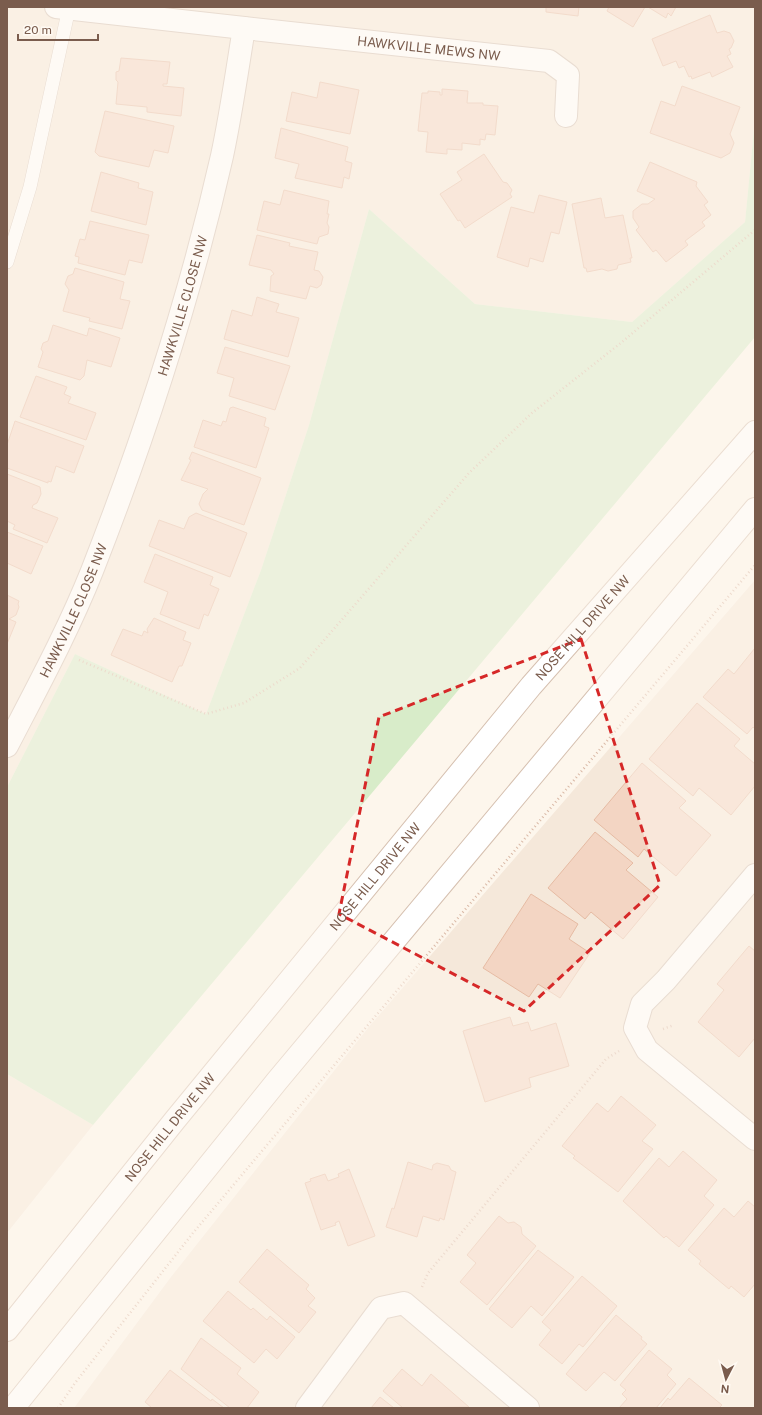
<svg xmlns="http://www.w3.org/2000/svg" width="762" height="1415" viewBox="0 0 762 1415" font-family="'Public Sans',sans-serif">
  <rect width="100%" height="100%" fill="#fdf6ec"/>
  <!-- residential -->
  <path fill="#f5e8da" d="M 7,7 L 755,7 L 755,119 L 745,222 L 632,322 L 475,304 L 369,209 L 309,425 L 261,570 L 206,714 L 75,654 L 7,787 Z
    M 755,580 L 755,1408 L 74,1408 L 171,1277 L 368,1028 Z
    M 7,1074 L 93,1125 L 7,1233 Z"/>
  <!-- green -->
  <path fill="#d8ecc9" d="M 755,119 L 755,337 L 93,1125 L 7,1074 L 7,787 L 75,654 L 206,714 L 261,570 L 309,425 L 369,209 L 475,304 L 632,322 L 745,222 Z"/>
  <!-- building -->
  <path fill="#f3d5c3" stroke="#e6bba3" d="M 546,7 L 579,7 L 578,16 L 546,12 Z
    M 609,7 L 645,7 L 633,27 L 607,11 Z
    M 648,7 L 676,7 L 671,16 L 668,13 L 666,18 Z
    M 710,15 L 717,33 L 724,31 L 730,33 L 734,41 L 731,48 L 729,49 L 731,54 L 727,56 L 733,67 L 712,77 L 710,72 L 692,79 L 691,76 L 689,77 L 684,66 L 679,68 L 676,61 L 663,66 L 652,39 Z
    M 121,58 L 170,62 L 167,84 L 163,84 L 163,86 L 184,88 L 181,116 L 147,112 L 147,107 L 116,104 L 118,82 L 116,80 L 116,72 L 119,71 Z
    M 320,82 L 359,90 L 350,134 L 286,121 L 292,92 L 317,98 Z
    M 682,86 L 740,107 L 730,134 L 734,143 L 730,153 L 721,158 L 650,133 L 661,101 L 675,106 Z
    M 442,89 L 468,91 L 467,103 L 483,103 L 483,105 L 498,106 L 495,135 L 486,134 L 485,140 L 480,139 L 480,145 L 462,143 L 462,150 L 447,149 L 447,154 L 426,152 L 428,132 L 418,131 L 422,93 L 428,93 L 428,91 L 440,92 L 440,95 L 442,95 Z
    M 105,111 L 174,126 L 168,153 L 154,150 L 149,167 L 99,156 L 95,152 Z
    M 281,128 L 348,147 L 345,161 L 352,163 L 349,179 L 344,177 L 342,188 L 295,178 L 299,164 L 275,158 Z
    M 484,154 L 503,182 L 507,183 L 512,190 L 510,194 L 512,197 L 465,228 L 460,220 L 458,221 L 440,194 L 462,180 L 457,172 Z
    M 650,162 L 697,182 L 696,186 L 708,202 L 704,205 L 711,215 L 702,222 L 705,226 L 685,241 L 688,245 L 666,262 L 656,250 L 653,252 L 636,230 L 639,227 L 633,218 L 633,211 L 642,204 L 648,204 L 655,199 L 637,191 Z
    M 101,172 L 139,183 L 138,188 L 153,192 L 146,225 L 91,211 Z
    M 284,190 L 329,201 L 327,214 L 329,214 L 327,223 L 329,227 L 328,234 L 319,237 L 317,244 L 257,230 L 264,201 L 280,205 Z
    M 539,195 L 567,202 L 559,234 L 551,232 L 543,262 L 530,258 L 528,267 L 497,257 L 511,207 L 534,213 Z
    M 601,198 L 605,218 L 623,215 L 632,258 L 630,258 L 631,262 L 618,265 L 617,269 L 608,271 L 602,269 L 587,272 L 586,268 L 584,268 L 572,204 Z
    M 90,221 L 149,235 L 142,263 L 129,260 L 125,275 L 78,263 L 79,257 L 75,256 L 80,239 L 85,240 Z
    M 257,235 L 290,243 L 289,246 L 318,252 L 314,270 L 319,271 L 323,277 L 321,285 L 317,288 L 310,286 L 306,299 L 270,291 L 271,276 L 274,274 L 271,270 L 249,265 Z
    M 75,268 L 124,282 L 120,299 L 130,301 L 122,329 L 89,321 L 90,318 L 63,311 L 69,290 L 65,284 L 68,276 L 73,274 Z
    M 257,297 L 279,304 L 276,312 L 299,318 L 288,357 L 224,339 L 232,310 L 252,316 Z
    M 53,325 L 87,336 L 89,328 L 120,338 L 111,367 L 87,360 L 84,376 L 80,380 L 38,367 L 43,352 L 41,349 L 43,343 L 48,341 Z
    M 225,347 L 290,366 L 275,410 L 229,396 L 234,378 L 217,373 Z
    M 36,376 L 67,387 L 64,394 L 71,397 L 68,403 L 96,413 L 86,440 L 20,417 Z
    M 233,407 L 266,418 L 264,426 L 269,428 L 256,468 L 194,447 L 203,420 L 221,426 L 223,421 L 226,422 L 230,408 Z
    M 15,421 L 84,446 L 74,473 L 56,466 L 51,482 L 48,481 L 48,483 L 7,468 L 7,445 Z
    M 192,452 L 261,478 L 244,525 L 202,510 L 199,504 L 203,494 L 208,489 L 181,480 L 191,460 L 189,459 Z
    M 7,474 L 40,487 L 41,494 L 37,503 L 33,505 L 32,508 L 58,518 L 47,543 L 13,529 L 15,525 L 7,521 Z
    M 196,513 L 247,533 L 230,577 L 149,546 L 159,520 L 184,529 L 189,517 Z
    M 7,532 L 43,546 L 31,574 L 7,563 Z
    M 155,554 L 213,577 L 210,585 L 219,589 L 208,616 L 204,614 L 199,629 L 160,614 L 168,592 L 144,582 Z
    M 7,595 L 19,601 L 18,604 L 19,607 L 16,615 L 9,619 L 16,622 L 7,644 Z
    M 154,618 L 186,632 L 183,640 L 191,643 L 182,666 L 179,666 L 172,682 L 111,655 L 123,629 L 142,636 L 144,631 L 148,633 L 147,629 Z
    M 755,648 L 755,729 L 753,727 L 747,734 L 703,697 L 728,669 L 734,674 Z
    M 697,703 L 740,739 L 734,746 L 755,764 L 755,786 L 731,815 L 699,788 L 693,796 L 649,759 Z
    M 642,763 L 686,801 L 679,808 L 711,835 L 676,876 L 644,849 L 638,857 L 594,820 Z
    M 595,832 L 633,863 L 626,870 L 658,897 L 623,939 L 591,912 L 585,919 L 548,888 Z
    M 531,894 L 578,924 L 569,939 L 590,953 L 560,998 L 538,984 L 529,997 L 483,968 Z
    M 749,946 L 755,951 L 755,1038 L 739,1057 L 698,1022 L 724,990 L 717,984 Z
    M 510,1017 L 513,1026 L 528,1022 L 531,1031 L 556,1023 L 569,1066 L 529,1078 L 531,1087 L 485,1102 L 463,1031 Z
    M 621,1096 L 656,1125 L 642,1141 L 653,1149 L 618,1192 L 573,1158 L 575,1156 L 562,1146 L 597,1103 L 608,1112 Z
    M 683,1151 L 717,1180 L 704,1196 L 714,1205 L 679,1247 L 666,1236 L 664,1238 L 623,1201 L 659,1158 L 669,1167 Z
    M 408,1162 L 432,1170 L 433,1165 L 437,1163 L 449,1166 L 451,1170 L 456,1172 L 444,1220 L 440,1218 L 439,1221 L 423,1216 L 417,1237 L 386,1227 L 392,1208 L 394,1209 Z
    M 349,1169 L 375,1236 L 348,1246 L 339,1221 L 335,1223 L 336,1225 L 321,1230 L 305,1183 L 311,1181 L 310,1179 L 325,1174 L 328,1181 L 339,1177 L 338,1174 Z
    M 748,1201 L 755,1207 L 755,1284 L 744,1297 L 731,1286 L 729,1289 L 699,1264 L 701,1261 L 688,1250 L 724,1208 L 734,1217 Z
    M 499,1216 L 508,1223 L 514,1222 L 521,1227 L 522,1234 L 536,1246 L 487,1305 L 460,1282 L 476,1263 L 467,1255 Z
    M 267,1249 L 309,1285 L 306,1289 L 315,1298 L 308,1306 L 316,1312 L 299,1333 L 239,1282 Z
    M 538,1250 L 574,1277 L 542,1316 L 531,1306 L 512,1328 L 489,1309 Z
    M 582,1276 L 617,1306 L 583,1347 L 579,1344 L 562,1364 L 539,1345 L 551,1330 L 542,1322 Z
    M 228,1291 L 251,1310 L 253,1308 L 267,1320 L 270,1316 L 295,1337 L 277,1359 L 266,1349 L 254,1363 L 203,1321 Z
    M 616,1315 L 642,1337 L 641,1339 L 647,1344 L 615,1381 L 604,1372 L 586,1391 L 566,1374 Z
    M 201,1338 L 241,1368 L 237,1374 L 259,1392 L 247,1408 L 230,1408 L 181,1369 Z
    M 649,1350 L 672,1369 L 667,1375 L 676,1384 L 656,1408 L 619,1408 L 627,1399 L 622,1394 L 626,1390 L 620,1385 Z
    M 402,1369 L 422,1386 L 431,1374 L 469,1407 L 403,1408 L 383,1391 Z
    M 170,1370 L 211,1401 L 212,1399 L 224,1408 L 152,1408 L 145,1402 Z
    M 689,1378 L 722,1405 L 719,1408 L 660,1408 L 668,1398 L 670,1400 Z
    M 380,1397 L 394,1408 L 371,1408 Z"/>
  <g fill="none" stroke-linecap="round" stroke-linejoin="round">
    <!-- service casing -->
    <g stroke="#d1beb0" stroke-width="14">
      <path id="service" d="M 7,262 L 30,187 L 69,8"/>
    </g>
    <!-- minor casing -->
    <g stroke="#d1beb0" stroke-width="24">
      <g id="minor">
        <path id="s1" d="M 244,28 L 549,61 L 568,75 L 566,116"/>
        <path id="s2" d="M 7,746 C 37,688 68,631 92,571 C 145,436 190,297 222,156 C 231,114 237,71 244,28 L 56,7"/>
        <path d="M 755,875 L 666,980 L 642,1004 L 635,1028 L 647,1050 L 755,1139"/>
        <path d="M 307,1408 L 381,1308 L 404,1303 L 528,1408"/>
      </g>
    </g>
    <!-- secondary casing -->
    <g stroke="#d6c0b0" stroke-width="24">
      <g id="secondary">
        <path id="s3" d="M 7,1330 L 175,1120 L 531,686 L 755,432"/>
        <path d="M 13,1408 L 277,1081 L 755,509"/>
      </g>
    </g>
    <!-- path -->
    <path stroke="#d9b8a5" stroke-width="2.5" stroke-dasharray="1 3" stroke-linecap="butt" d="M 79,660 L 206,714 L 244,703 L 300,668 L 469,473 L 532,413 L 622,342 L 755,230
      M 663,1029 L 674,1025
      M 422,1287 L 428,1273 L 606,1059 L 619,1051
      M 58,1408 L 75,1383 L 193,1233 L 755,565"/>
    <!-- service -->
    <use href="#service" stroke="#fff" stroke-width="13"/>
    <!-- minor -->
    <use href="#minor" stroke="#fff" stroke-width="22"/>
    <!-- secondary -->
    <use href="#secondary" stroke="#fff" stroke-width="22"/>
  </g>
  <!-- marked area -->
  <path d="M0 0H762V1415H0ZM 581,639 L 660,885 L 524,1011 L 339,914 L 379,717 Z" fill="#fdf6ec" fill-opacity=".55" fill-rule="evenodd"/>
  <path fill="none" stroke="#d62828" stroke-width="3" stroke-dasharray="8 5" stroke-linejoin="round" d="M 581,639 L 660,885 L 524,1011 L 339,914 L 379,717 Z"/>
  <g text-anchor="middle" stroke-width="3" stroke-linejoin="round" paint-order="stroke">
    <!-- street labels -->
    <g font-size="13" fill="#7a5c4d" stroke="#fffaf3">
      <text dy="5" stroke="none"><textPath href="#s1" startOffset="186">HAWKVILLE MEWS NW</textPath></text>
      <text dy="5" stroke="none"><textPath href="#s2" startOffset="475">HAWKVILLE CLOSE NW</textPath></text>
      <text dy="5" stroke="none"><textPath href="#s2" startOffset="151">HAWKVILLE CLOSE NW</textPath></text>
      <text dy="5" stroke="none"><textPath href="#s3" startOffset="908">NOSE HILL DRIVE NW</textPath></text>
      <text dy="5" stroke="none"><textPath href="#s3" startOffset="584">NOSE HILL DRIVE NW</textPath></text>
      <text dy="5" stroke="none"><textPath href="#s3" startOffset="260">NOSE HILL DRIVE NW</textPath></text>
    </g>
  </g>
  <!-- border -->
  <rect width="762" height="1415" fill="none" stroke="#7a5c4d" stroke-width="16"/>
  <!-- north arrow -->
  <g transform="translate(726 1379) rotate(186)" stroke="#fffaf3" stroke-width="3" paint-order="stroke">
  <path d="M0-3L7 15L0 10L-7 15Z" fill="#7a5c4d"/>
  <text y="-6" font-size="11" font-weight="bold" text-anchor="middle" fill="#7a5c4d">N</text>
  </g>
  <!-- scale -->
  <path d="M18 34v6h80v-6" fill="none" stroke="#7a5c4d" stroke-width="2"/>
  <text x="24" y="34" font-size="12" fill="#7a5c4d" stroke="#fffaf3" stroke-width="3" paint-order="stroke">20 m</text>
</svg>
